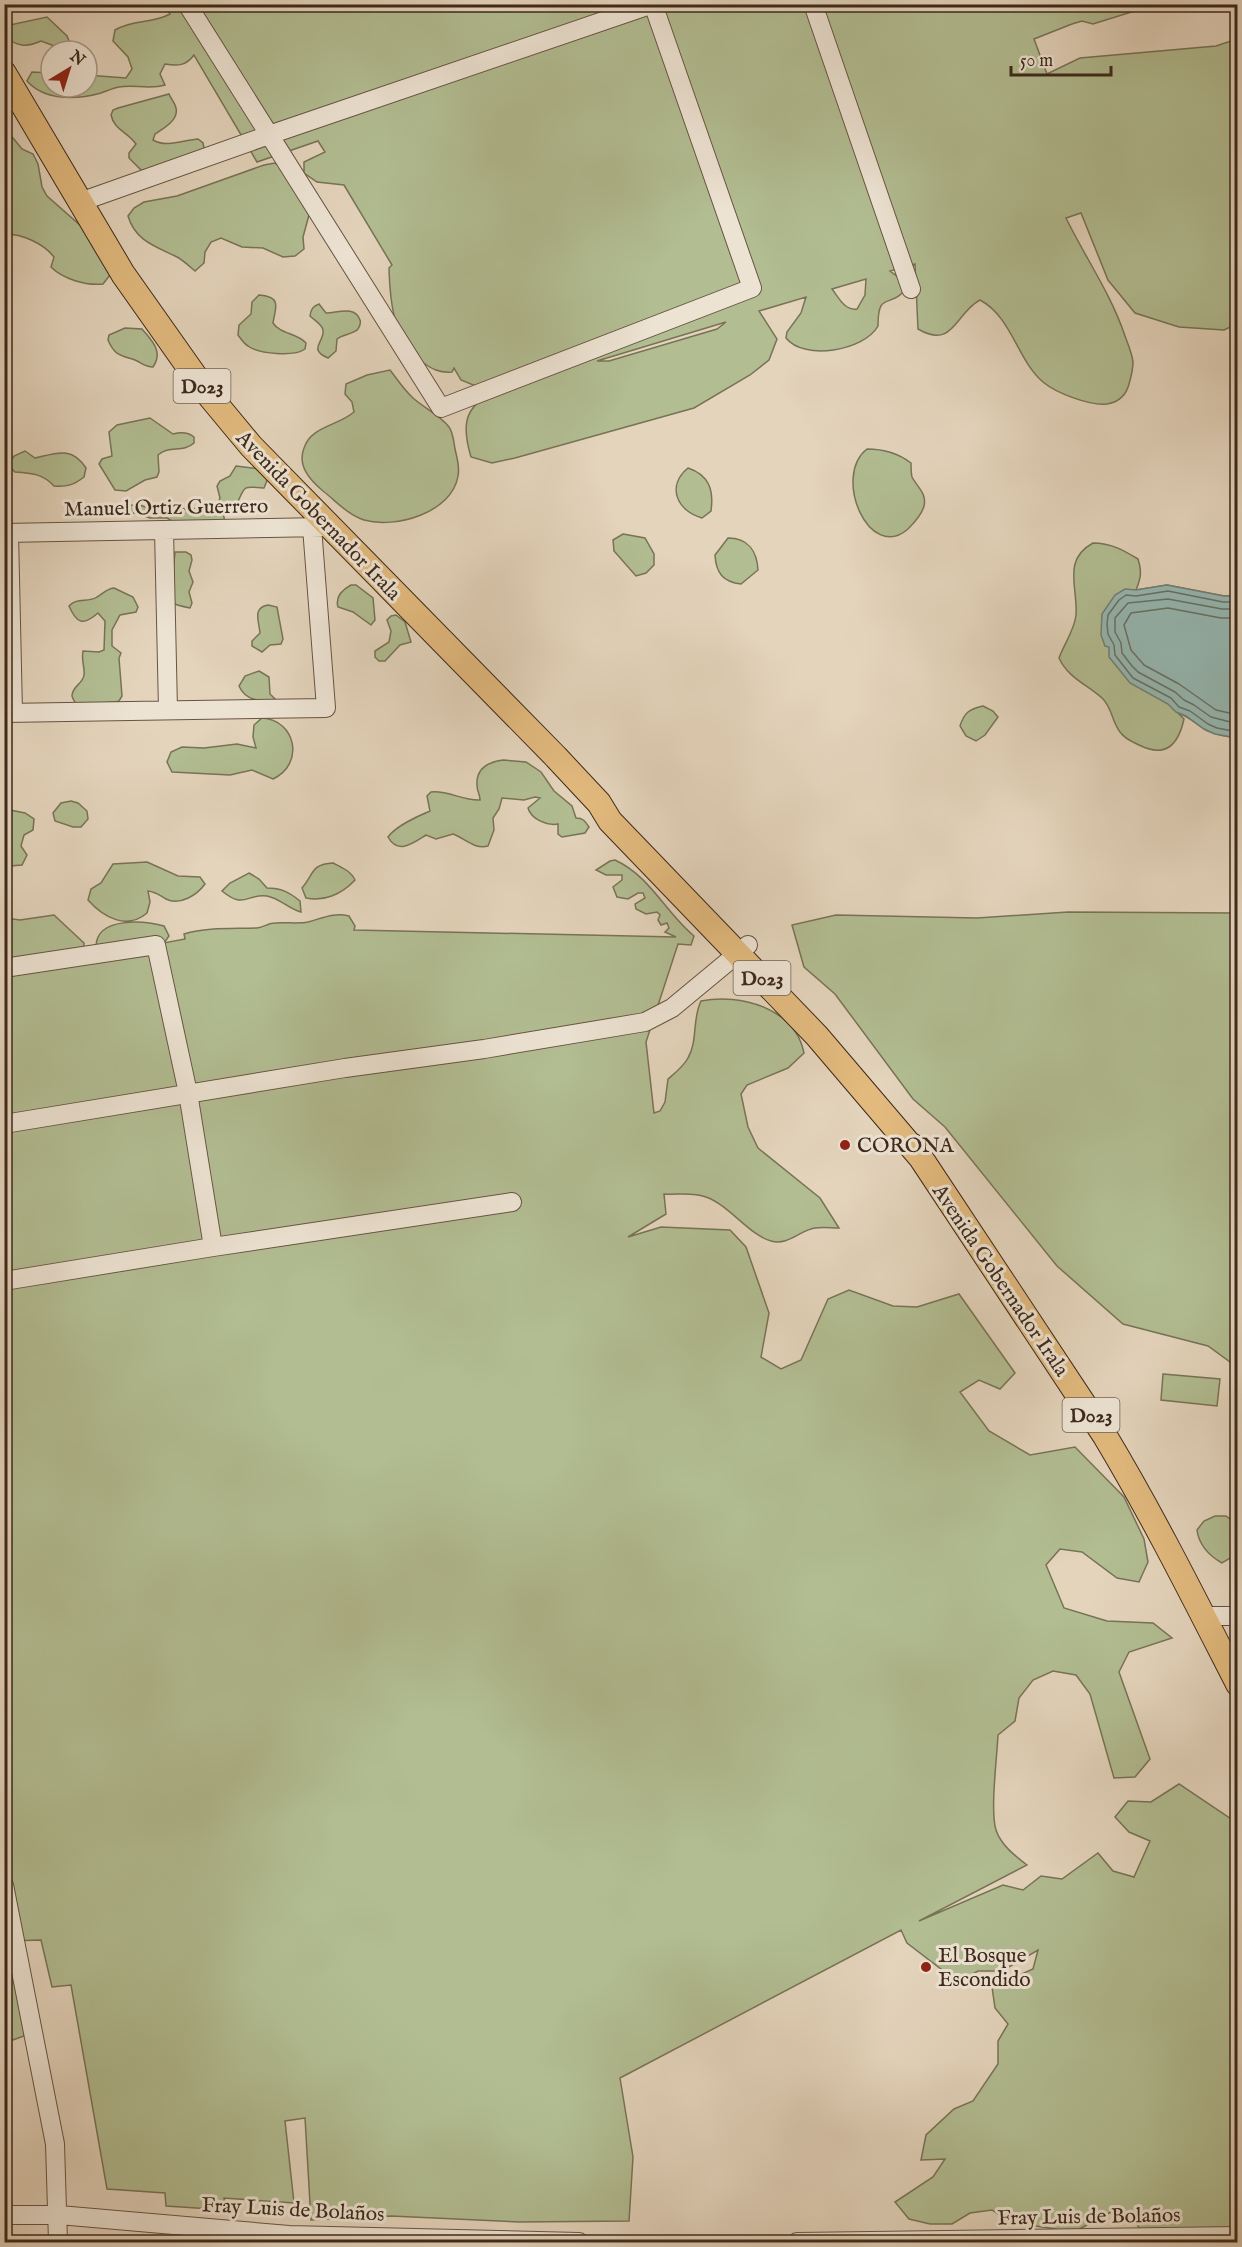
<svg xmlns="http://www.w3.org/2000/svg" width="1242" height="2247" viewBox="0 0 1242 2247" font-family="'IM FELL English',serif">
  <rect width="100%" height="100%" fill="#e4d4bc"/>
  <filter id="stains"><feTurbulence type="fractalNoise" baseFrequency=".00333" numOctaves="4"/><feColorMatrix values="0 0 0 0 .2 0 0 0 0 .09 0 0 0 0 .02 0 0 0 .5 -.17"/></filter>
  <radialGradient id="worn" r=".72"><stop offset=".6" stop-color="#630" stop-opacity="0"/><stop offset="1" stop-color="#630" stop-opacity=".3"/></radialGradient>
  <!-- green -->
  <path fill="#b2bd92" stroke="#787356" stroke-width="1.5" fill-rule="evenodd" d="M 164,5 L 1154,5 L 1093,24 L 1082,21 L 1072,24 L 1034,39 L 1047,74 L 1080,58 L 1216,46 L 1237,39 L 1237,324 L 1224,330 L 1179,327 L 1135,313 L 1108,280 L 1081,213 L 1066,218 C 1085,257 1111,294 1125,336 C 1128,344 1132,353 1133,362 C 1133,370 1131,377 1129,384 C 1126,396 1119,402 1107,404 C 1090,406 1056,393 1043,382 C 1017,360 1012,317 980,300 C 955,313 954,350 918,329 L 915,264 L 890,271 L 902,280 L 905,290 C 890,309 878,290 878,326 C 864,351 804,361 786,338 L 787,332 L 801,313 L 806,297 L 759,311 L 777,339 L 769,360 L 750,375 L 694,408 L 515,458 L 492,463 L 471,457 C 462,427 463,407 493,393 L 461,380 L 454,368 L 452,372 C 439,373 432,369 422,362 C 393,339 390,302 389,268 L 392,265 L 344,185 L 317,182 L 304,173 L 304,162 L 325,152 L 318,141 L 257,162 L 194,55 C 186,66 178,66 165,64 L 160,74 L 165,85 C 149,90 134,84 119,87 C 113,88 107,91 101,93 C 76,100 45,101 27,81 L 32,72 L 51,73 L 51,87 L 87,87 L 87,75 L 126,78 L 132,69 L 128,57 L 113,41 L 115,30 C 134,19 152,24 170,14 ZM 866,279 L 865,295 L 857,309 C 845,311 839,298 832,289 ZM 726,322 L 717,329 L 609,361 L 597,361 Z
    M 47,17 L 67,36 L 71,46 L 68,51 L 41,41 C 26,48 17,46 5,37 L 5,26 Z
    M 169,94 C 171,99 175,103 176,108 C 179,120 163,129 155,134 L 153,140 C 166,148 184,140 198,139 L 203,143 L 205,153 L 151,171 L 141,170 L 129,158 L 129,153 L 136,144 C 128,132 114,130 111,115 L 113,110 L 118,108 Z
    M 4,127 L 22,149 L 33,154 L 38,164 L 42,187 L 47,196 L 81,226 L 108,264 L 110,275 L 103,284 C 86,286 63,279 51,267 L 54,257 C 43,243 22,234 5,234 Z
    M 275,163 L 284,170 L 309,215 L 303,237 L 304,249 L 295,256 L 283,257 L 263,248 L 242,247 L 221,238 L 211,242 L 205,252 L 204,263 L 195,271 C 189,266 182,259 175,256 C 154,246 135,240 128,216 L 134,208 L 144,202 L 177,196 L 264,165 Z
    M 259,295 C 283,297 275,308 273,323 C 280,334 297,333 306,343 L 305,349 C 294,357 259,354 248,346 C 244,344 241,339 238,335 L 239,325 L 251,314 L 252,302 Z
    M 319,304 L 326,313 C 337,313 355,305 360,320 C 361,323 360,326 358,329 C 354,334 343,334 337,339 L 336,351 L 328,358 C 307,349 325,342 323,330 C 322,324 314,320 310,316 C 311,309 313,306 319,304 Z
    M 125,328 L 142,329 C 151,340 164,351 153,367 C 145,367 142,363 135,360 C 120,355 115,356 108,340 L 109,335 Z
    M 390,370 C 397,379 404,390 413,398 C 423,407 442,417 449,427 C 453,432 454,443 455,449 C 457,458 460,467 458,476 C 452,513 395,529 364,520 C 348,515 336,501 323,491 C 310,480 297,466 304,448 C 311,426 338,426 354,412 L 352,402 L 345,394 L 346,384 L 367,375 Z
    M 150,418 L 173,434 C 181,432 188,432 194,437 L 194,443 C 183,453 169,445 158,455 L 159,472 L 157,477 L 145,480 L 126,491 L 115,490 L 99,464 L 102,459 L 112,456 L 109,432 L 117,425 Z
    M 867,449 C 884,449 898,453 911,463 C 911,467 911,473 912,477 C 917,487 927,493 924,506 C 922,514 913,524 908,529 C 869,563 832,476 867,449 Z
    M 25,451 L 35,458 C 57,453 72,446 86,468 L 84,477 C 74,485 67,487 54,486 C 43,474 32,473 15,472 L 8,465 L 14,456 Z
    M 236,466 L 261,469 L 268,478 L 264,488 C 243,486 245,485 237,504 L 225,507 L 223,512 L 225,523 L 172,521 L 167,518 L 150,518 L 134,513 L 123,515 L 117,513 L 120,508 L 137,504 L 157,511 L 166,504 L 171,504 L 187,510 L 203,507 L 208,508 L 218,503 L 220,498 L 217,486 L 220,481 L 230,476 Z
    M 688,468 C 709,475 714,490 711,511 L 702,518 C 677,511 666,486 688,468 Z
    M 623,534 L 645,538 L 654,554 L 654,565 L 646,573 L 636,576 L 614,551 L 613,540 Z
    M 728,538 C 748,538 757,551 758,570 L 741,584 C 723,582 716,573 715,555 Z
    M 1093,543 C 1111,543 1123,550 1138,559 C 1142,571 1141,578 1136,590 L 1167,585 L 1224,596 L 1237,596 L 1237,738 C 1226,736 1214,735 1204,729 C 1195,723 1188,716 1178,713 L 1184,719 C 1178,746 1165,758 1139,745 C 1131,741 1125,739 1120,732 C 1112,722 1112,708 1103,699 C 1088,685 1068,678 1059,658 C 1064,644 1075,629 1076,615 C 1078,587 1062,560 1093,543 Z
    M 175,552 L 186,552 L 191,555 L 192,560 L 189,571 L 193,582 L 189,592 L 192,603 L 190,608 C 185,607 174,604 170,602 Z
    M 351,585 L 356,585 L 373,598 L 375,620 L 371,625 L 353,612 L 338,607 C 335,597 342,590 351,585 Z
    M 114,588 L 133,597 L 138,607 L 136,612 L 120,615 L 112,630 L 112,646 L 121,653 L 119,658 L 122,696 L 119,701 C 115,703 79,705 77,704 C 74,702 73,699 72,696 C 72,686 83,684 84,675 C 85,667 81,660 83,651 L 99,652 L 104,650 L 105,621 L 98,613 C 83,626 77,624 69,606 C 77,597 88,603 97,597 C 104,593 106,589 114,588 Z
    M 268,605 L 277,607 L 283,639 L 281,644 L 270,645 L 262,652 L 252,646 L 252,641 L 260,633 C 259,621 252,608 268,605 Z
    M 396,615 L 405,622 L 411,642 L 400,645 L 385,661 L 379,661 L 375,657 L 375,651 L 389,642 L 391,631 L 387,620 L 391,616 Z
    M 259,671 L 269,677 L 270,694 L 277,701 C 262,701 246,702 239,686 L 245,676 Z
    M 983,706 L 993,711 L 998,717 L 985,735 L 976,741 L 966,736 L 960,726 C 964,713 969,709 983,706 Z
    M 262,718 C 296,720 305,764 273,779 L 252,770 L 230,775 L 172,772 L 167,762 L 171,752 L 182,747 L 204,748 L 237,744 L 256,748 L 253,737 L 254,725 Z
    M 503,760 L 526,762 L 541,772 L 554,791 L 572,806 L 576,818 C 583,818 585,821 589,827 L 585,833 L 562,837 L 558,834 L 558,824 C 547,826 531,819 528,808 L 540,798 L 535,797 L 524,800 L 502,798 L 499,809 L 493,818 L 494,830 L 488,846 C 475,850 464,838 453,834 L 436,839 L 426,835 C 413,843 398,855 388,837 C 395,827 418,816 430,811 L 427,796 L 431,792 C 448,790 463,801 480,800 C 480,794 477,792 477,785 C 476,769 488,762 503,760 Z
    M 71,801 L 78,803 L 87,811 L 88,819 L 81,827 L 73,827 L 55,821 L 53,813 L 61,803 Z
    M 5,809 L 25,813 L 34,819 L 33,830 L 24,835 L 21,846 L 27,855 L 22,865 L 10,866 L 5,863 Z
    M 615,860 C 650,876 666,913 694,936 L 691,945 L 678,944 L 646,1042 L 654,1113 L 660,1111 L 665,1102 L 668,1079 C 675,1073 683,1067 688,1058 C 698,1041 692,1019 701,1001 C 740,993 795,1008 804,1053 L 788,1068 L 747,1085 L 741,1094 L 748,1127 L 758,1148 L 820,1198 L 839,1228 C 831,1228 823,1227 815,1228 C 800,1230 788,1246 771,1241 C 749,1235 729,1205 706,1197 C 693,1192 678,1195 664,1194 L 666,1214 L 628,1237 L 661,1227 L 730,1230 L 746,1247 L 769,1313 L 761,1357 L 781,1369 L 801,1360 L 828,1299 L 849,1290 L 893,1306 L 917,1307 L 959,1294 L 1015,1373 L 1000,1389 L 979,1380 L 960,1392 L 989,1431 L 1030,1455 L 1075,1447 L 1124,1497 L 1144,1539 L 1148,1562 L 1139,1582 L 1117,1578 L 1082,1552 L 1060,1549 L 1046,1565 L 1064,1608 L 1107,1621 L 1153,1623 L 1172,1638 L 1129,1652 L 1119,1672 L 1150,1759 L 1135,1777 L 1114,1778 L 1090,1694 L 1076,1675 L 1053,1671 L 1033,1680 L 1019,1698 L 1015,1721 L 998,1735 C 997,1757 990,1811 996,1830 C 1001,1845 1014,1855 1027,1865 L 919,1921 L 1003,1885 L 1023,1890 L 1041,1876 L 1062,1879 L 1098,1853 L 1113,1871 L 1134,1877 L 1150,1841 L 1129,1832 L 1115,1817 L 1128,1801 L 1151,1802 L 1179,1784 L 1237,1823 L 1237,2235 L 1144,2237 L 1133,2217 L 1113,2211 L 1074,2232 L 1009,2222 L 992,2210 L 970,2213 L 952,2224 L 930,2224 L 909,2219 L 895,2202 L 933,2177 L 945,2159 L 921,2160 L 926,2135 L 954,2109 L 973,2101 L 998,2064 L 998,2041 L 1008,2024 L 995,2008 L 992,1987 L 1033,1969 L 1038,1950 L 1002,1971 L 978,1971 L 958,1982 L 907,1943 L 901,1930 L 620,2078 L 633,2157 L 629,2221 L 519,2222 L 391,2216 L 311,2220 L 305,2118 L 285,2121 L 294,2203 L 224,2198 L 226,2210 L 166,2206 L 165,2193 L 107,2189 L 71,1985 L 52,1987 L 41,1940 L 10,1941 L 28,2026 L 24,2036 L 13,2040 L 5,2038 L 5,918 L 20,920 L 54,915 L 84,943 L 83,955 L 96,946 C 97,916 145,921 164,926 L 169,936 L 164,943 L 185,939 L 184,934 C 208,927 232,929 257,928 C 264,927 269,923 275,923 C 286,922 298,924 308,922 C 323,918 334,912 349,916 L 355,926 L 354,930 L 676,937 L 665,932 L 669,928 L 667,923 L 661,925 L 658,920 L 660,915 L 657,912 L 646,914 L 636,909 L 635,904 L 645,898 L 643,893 L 638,893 L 628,899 L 617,897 L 613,887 L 622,880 L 622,875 L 606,875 L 596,870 L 610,861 Z
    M 147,862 L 178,876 L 200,877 L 205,884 C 197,895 180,906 166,899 C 159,895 156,892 148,891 L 150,902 L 147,913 C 127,930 104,918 88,900 L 91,889 L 101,883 L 113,864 Z
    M 333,863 C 341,867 351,871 355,880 C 342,894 324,902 306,898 L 302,888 C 314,874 311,864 333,863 Z
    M 249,873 L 259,879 L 267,888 C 281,888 289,892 300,901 L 301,912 C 289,909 279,898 267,896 C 247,893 245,910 222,891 L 230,883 Z
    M 1068,912 L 1237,913 L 1237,1367 L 1208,1346 L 1123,1324 L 1057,1266 L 945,1127 L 913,1099 L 835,994 L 804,967 L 792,925 L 836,915 L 977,918 Z
    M 1163,1374 L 1220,1379 L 1217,1406 L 1161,1400 Z
    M 1215,1516 L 1226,1516 L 1235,1523 L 1237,1550 L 1232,1557 L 1222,1563 C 1208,1555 1199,1545 1197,1530 L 1204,1521 Z"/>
  <!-- water -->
  <path fill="#95b8b2" stroke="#727f76" stroke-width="1.5" d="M 1167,585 L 1224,596 L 1237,596 L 1237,738 L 1215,734 L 1204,729 L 1186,716 L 1176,712 L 1168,704 L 1130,683 L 1109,657 L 1109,647 L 1105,646 L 1101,635 L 1102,614 L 1115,595 L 1125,589 L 1136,590 Z"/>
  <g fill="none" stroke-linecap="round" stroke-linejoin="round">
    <!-- shore -->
    <path stroke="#697066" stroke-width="1.5" d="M 1238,602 L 1223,602 L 1168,591 L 1136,596 L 1126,595 L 1119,600 L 1108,615 L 1107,624 L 1108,634 L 1114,645 L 1115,655 L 1133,678 L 1171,698 L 1179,707 L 1190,711 L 1208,724 L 1217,728 L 1238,732
      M 1238,609 L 1222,609 L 1168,599 L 1128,603 L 1115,618 L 1115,632 L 1121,643 L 1122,653 L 1132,666 L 1138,672 L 1175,692 L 1184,700 L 1194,705 L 1211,717 L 1238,724
      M 1238,618 L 1221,618 L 1168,608 L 1131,613 L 1124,625 L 1131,650 L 1144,665 L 1179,684 L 1216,710 L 1238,715"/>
    <!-- minor casing -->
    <g stroke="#675443" stroke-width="20">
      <path id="minor" d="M 187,4 L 441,408 L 752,288 L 653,4
        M 813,4 L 911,289
        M 80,202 L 269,135 L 653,4
        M 164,530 L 168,710
        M 4,533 L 324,527
        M 9,533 L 13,713
        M 4,713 L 326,708 L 312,527
        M 4,968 L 156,945 L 188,1093 L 213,1247
        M 4,1124 L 345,1068 L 484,1049 L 645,1022 L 672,1008 L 748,945
        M 4,1281 L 213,1247 L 512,1202
        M 1203,1616 L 1238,1616
        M 4,1885 L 55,2144 L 58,2242
        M 4,2215 L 59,2215 L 289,2235 L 579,2242
        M 797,2242 L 1238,2236"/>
    </g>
    <!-- major casing -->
    <g stroke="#3d291b" stroke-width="26">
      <path id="major" d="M 4,73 L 123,274 L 207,393 L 251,446 L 556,757 L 599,803 L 610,821 L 817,1036 L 921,1158
        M 913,1146 L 1105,1436 C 1153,1516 1195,1600 1238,1684"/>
    </g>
    <!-- minor -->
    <use href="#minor" stroke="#ede3d3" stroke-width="18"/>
    <!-- major -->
    <use href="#major" stroke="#e2ba7e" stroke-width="24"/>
  </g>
  <!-- markers -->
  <g fill="#8f2418" stroke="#ede3d3" stroke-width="2">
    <circle cx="845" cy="1145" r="6"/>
    <circle cx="926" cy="1967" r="6"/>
  </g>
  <g text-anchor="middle" stroke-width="6" stroke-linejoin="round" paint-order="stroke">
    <!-- shield labels -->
    <g fill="#ede3d3" stroke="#726152" stroke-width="1.5">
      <rect x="173.5" y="369" width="57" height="34" rx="4.5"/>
      <rect x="733.5" y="961" width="57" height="34" rx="4.5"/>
      <rect x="1062.5" y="1398" width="57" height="34" rx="4.5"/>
    </g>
    <g font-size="20" font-weight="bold" fill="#3d291b">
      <text x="202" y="393">D023</text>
      <text x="762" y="985">D023</text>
      <text x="1091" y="1422">D023</text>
    </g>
    <!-- street labels -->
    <g font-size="21" fill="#3d291b" stroke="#ede3d3">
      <text transform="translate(166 507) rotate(-1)" y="7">Manuel Ortiz Guerrero</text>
      <text transform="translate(319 515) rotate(46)" y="7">Avenida Gobernador Irala</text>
      <text transform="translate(1001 1280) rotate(56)" y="7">Avenida Gobernador Irala</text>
      <text transform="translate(293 2209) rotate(3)" y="7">Fray Luis de Bolaños</text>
      <text transform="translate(1089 2216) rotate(-1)" y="7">Fray Luis de Bolaños</text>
    </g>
    <!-- poi labels -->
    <g font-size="21" fill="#3d291b" stroke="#ede3d3" text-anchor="start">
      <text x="857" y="1152">CORONA</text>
      <text x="938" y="1962">El Bosque<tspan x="938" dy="24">Escondido</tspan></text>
    </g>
  </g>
  <!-- margin -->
  <rect width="1242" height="2247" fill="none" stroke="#e4d4bc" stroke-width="24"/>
  <rect x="6" y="6" width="1230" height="2235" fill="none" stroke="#3d291b" stroke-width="3"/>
  <rect x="12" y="12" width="1218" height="2223" fill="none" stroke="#3d291b" stroke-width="1.5"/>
  <!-- north arrow -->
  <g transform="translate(69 69) rotate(38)"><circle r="28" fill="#ede3d3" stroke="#a79989" stroke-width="1.5"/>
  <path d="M0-4.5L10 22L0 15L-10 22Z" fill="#8f2418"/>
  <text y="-9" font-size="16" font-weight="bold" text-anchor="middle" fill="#3d291b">N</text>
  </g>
  <!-- scale -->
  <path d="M1011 66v9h100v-9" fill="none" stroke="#3d291b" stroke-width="3"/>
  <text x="1020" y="66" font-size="18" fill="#3d291b" stroke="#ede3d3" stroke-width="4.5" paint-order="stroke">50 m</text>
  <rect width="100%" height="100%" filter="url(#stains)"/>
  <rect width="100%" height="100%" fill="url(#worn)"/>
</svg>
